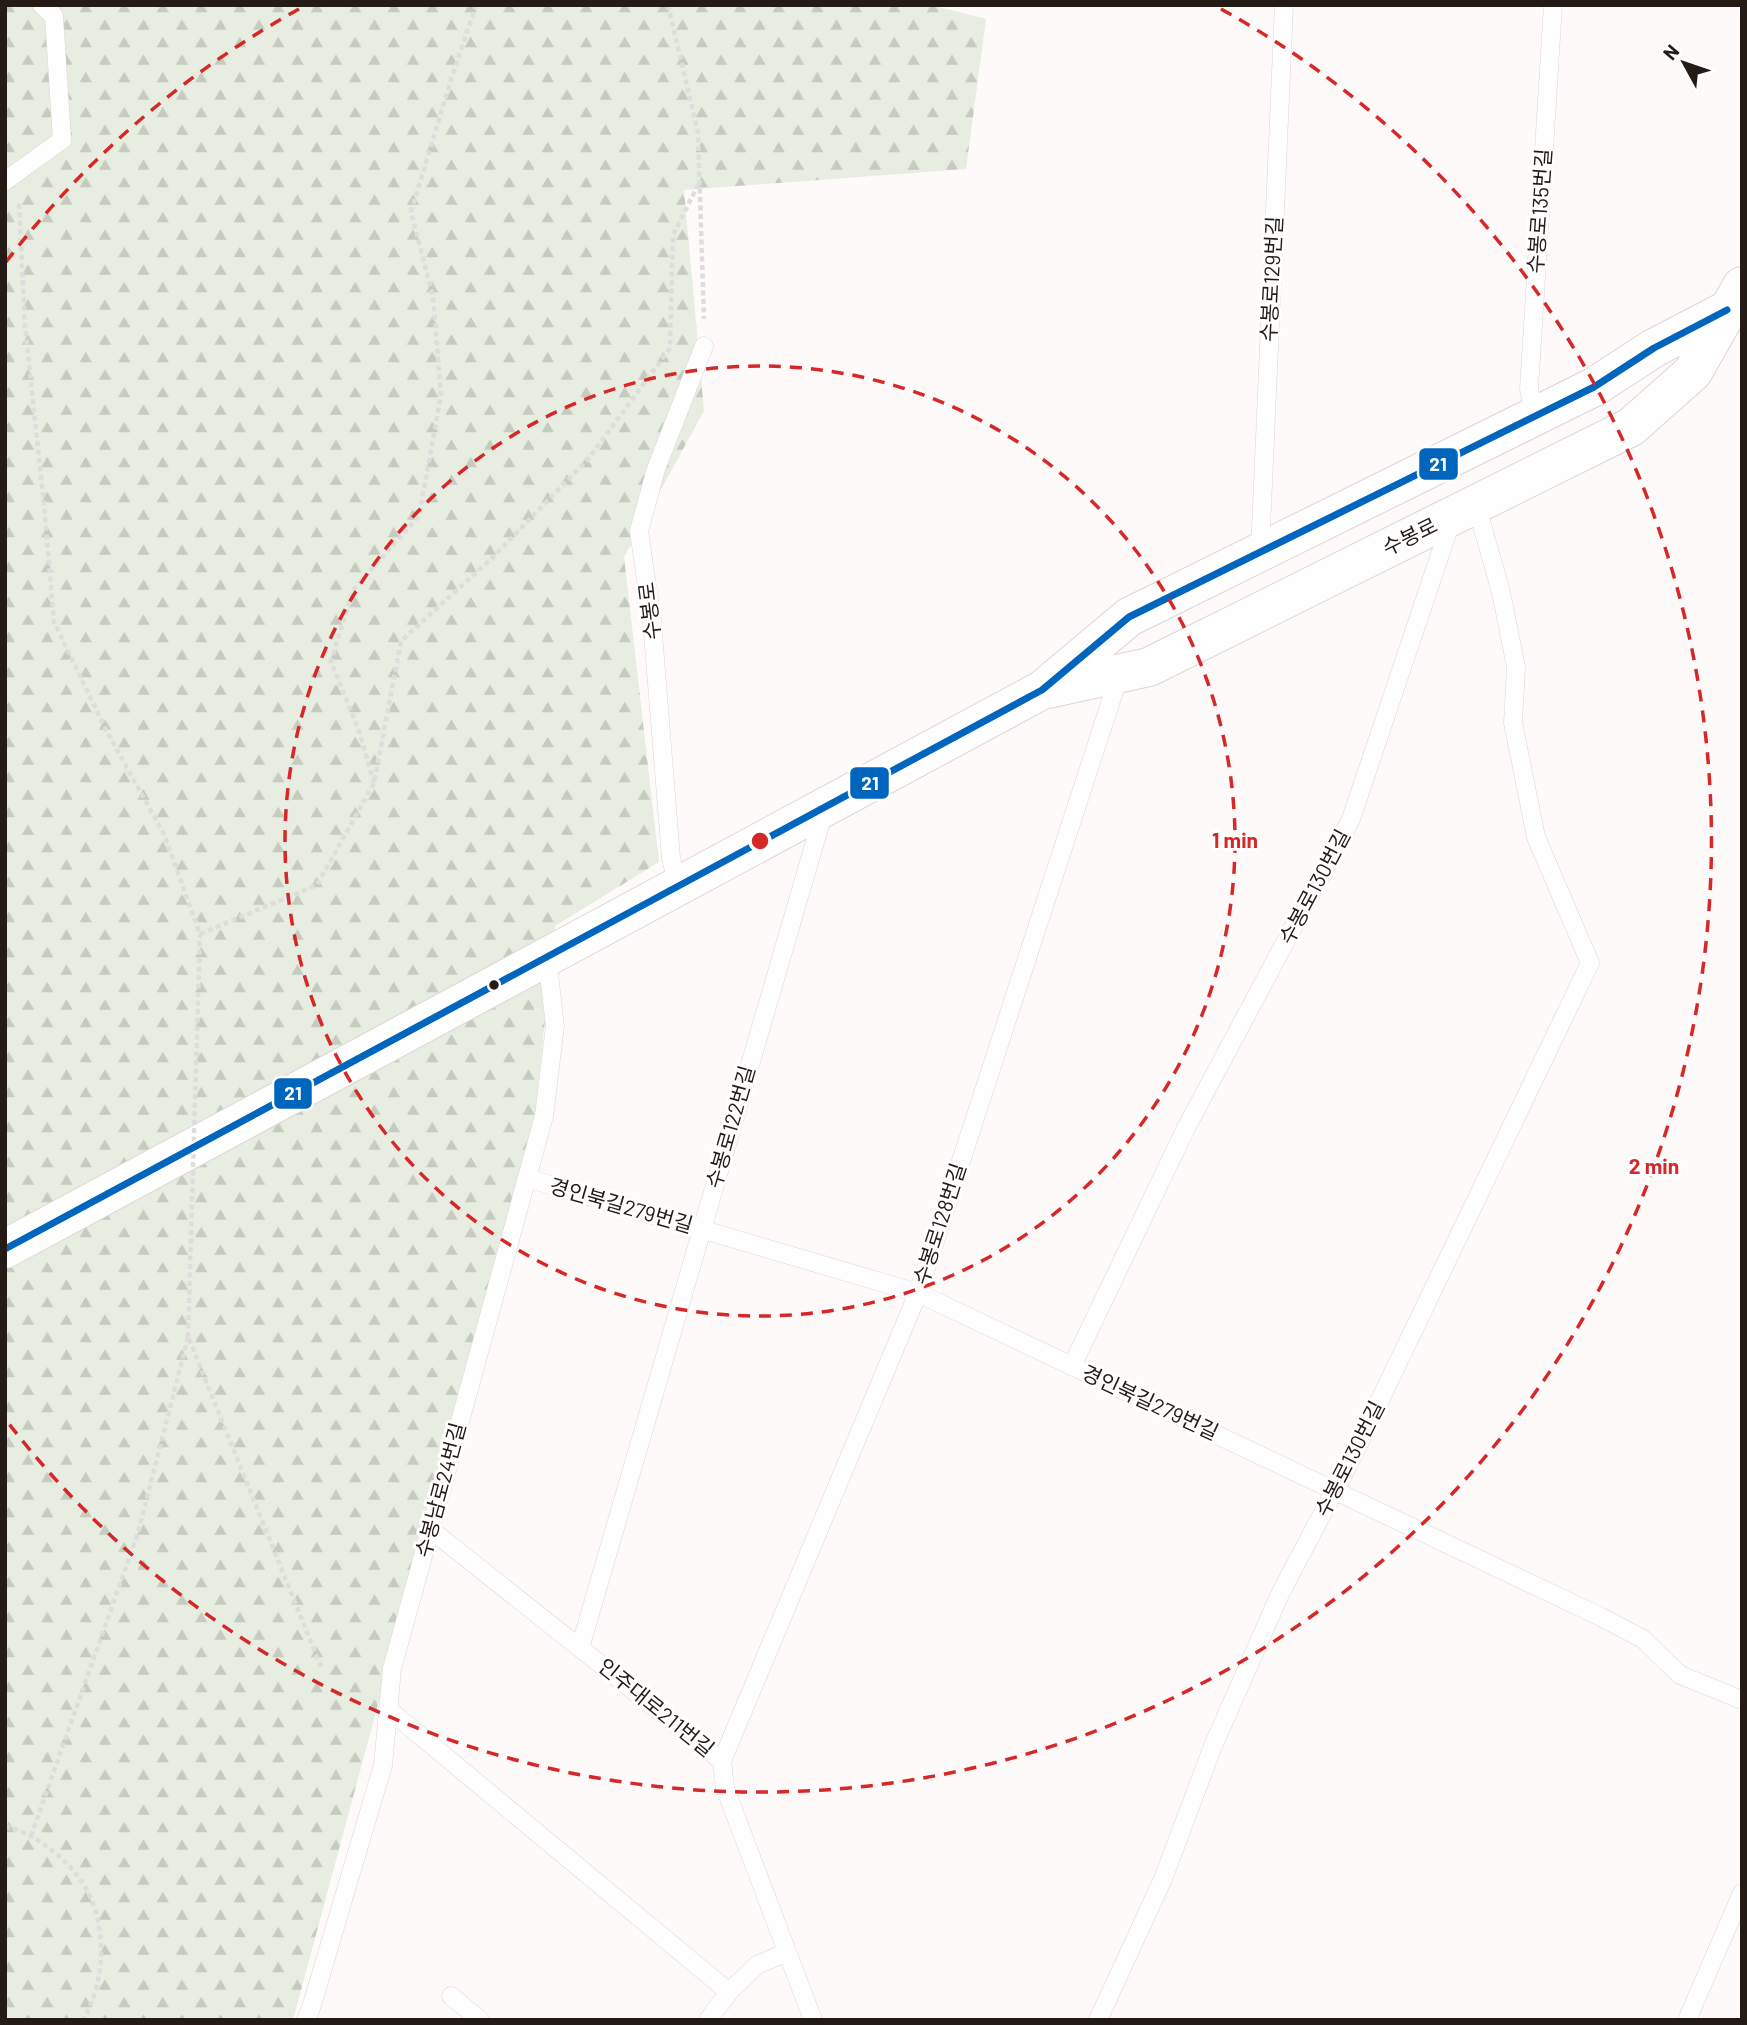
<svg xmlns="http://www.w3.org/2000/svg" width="1747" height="2025" viewBox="0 0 1747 2025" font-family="Barlow,'Noto Sans KR',sans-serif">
  <defs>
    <pattern id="forest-firs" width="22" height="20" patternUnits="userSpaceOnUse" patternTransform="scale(1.75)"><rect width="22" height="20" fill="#e7ede1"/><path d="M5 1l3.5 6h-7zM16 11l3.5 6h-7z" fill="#c6cbc0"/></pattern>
  </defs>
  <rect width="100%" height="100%" fill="#fdfaf9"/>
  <!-- forest -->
  <path fill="url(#forest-firs)" d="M 5,5 L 931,5 L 986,19 L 966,169 L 684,190 L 704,411 L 624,557 L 659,862 L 555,926 L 534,1125 L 293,2020 L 5,2020 Z"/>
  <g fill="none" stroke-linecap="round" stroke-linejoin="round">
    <!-- service casing -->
    <g stroke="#ddd6d4" stroke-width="19">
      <path id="service" d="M 5,181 L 62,140 L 54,16 L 42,5
        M 1534,417 L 1529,389 L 1553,5
        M 1260,552 L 1284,5
        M 678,887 L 671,858 L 652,621 L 639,531 L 656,469 L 704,346
        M 527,1178 L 918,1293 L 1601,1617 L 1643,1639 L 1680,1675 L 1742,1700
        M 1072,1366 L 1186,1128 L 1351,819 L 1452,519
        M 430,1529 L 722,1761 L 725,1788 L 813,2020
        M 580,1648 L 824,811
        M 388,1709 L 729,1992
        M 722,1761 L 918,1293 L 1120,673
        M 451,1996 L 480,2020
        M 306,2020 L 311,2008 L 383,1765 L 392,1669 L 544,1116 L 555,1026 L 547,957
        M 708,2020 L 729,1992 L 757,1965 L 787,1952
        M 1098,2020 L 1163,1879 L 1213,1746 L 1281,1592 L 1354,1454 L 1590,963 L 1536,837 L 1513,723 L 1516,667 L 1501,592 L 1476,504
        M 1687,2020 L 1742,1893"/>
    </g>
    <!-- tertiary casing -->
    <g stroke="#ddd6d4" stroke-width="40">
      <path id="tertiary" d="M 1048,689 L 1149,667 L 1631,427 L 1693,372 L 1742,286
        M 5,1249 L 1042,690 L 1129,617 L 1594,387 L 1654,348 L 1727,310"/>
    </g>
    <!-- path -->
    <path stroke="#dedddc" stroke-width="4.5" stroke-dasharray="5 3.5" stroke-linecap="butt" d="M 668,5 L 698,133 L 704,319
      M 19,204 L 25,326 L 44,505 L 54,622 L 107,732 L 164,834 L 200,934 L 317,885 L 374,783 L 401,641 L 491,559 L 589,458 L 670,348 L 673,235 L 699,183
      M 374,783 L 359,731 L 331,661 L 353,590 L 419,516 L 441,395 L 433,297 L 411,212 L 450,83 L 476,5
      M 189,1339 L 321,1667
      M 5,1826 C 14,1829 23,1832 31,1836 C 47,1845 65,1860 77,1875 C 108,1914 108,1977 83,2020
      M 31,1836 L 138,1533 L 188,1337"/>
    <!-- service -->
    <use href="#service" stroke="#fffefe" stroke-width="18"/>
    <!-- tertiary -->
    <use href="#tertiary" stroke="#fffefe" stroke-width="38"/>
    <!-- path-bridge -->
    <path stroke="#dedddc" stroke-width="4.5" stroke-dasharray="5 3.5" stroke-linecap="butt" d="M 188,1337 L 200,934"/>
    <!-- bus-1 casing -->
    <g stroke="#fff" stroke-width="12">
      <path id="bus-1" d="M 5,1249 L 1042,690 L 1129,617 L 1594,387 L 1654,348 L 1727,310"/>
    </g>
    <!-- bus-1 -->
    <use href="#bus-1" stroke="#0065bd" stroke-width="7"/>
  </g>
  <!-- distance rings -->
  <g fill="none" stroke="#d62828" stroke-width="3.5" stroke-dasharray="12 9">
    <circle cx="760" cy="841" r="475"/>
    <path d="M6 262A951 951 0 0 1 299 9M1221 9A951 951 0 1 1 6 1420"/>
  </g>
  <!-- markers -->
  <circle fill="#251b16" stroke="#fff" stroke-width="2.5" cx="494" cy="985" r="6"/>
  <g text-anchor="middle" stroke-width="6" stroke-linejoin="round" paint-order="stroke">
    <!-- street labels -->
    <g font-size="21" fill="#251b16" stroke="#fff">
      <text transform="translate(1540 211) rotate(-86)" y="7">수봉로135번길</text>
      <text transform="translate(1272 279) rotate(-87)" y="7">수봉로129번길</text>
      <text transform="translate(1410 537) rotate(-26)" y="7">수봉로</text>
      <text transform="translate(650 611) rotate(-97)" y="7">수봉로</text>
      <text transform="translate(1315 887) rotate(-62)" y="7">수봉로130번길</text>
      <text transform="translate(731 1127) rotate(-74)" y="7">수봉로122번길</text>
      <text transform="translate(621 1206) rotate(16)" y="7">경인북길279번길</text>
      <text transform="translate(940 1224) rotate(-72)" y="7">수봉로128번길</text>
      <text transform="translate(1150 1403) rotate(25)" y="7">경인북길279번길</text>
      <text transform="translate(1350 1459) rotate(-63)" y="7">수봉로130번길</text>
      <text transform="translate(441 1490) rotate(-75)" y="7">수봉남로24번길</text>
      <text transform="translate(656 1708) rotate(39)" y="7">인주대로211번길</text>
    </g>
  </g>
  <circle cx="760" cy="841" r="10" fill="#d62828" stroke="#fff" stroke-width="3.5"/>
  <g font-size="21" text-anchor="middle" font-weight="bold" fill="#d62828" stroke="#fff" stroke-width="6" stroke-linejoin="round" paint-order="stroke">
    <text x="1235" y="848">1 min</text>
    <text x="1654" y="1174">2 min</text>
  </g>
  <g stroke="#fff" stroke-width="2.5">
    <rect x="1418" y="447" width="41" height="34" rx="7" fill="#0065bd"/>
    <rect x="849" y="766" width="41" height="34" rx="7" fill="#0065bd"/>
    <rect x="273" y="1077" width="40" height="33" rx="7" fill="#0065bd"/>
  </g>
  <g font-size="19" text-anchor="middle" font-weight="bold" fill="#fff">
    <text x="1438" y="471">21</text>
    <text x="870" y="790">21</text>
    <text x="293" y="1100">21</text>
  </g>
  <!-- border -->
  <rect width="1747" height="2025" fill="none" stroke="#251b16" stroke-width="14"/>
  <!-- north arrow -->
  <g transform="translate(1684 63) rotate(310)" stroke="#ffffff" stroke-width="5" paint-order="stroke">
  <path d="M0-5L12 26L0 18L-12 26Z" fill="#251b16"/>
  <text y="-10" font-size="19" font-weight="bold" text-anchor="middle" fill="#251b16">N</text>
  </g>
</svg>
